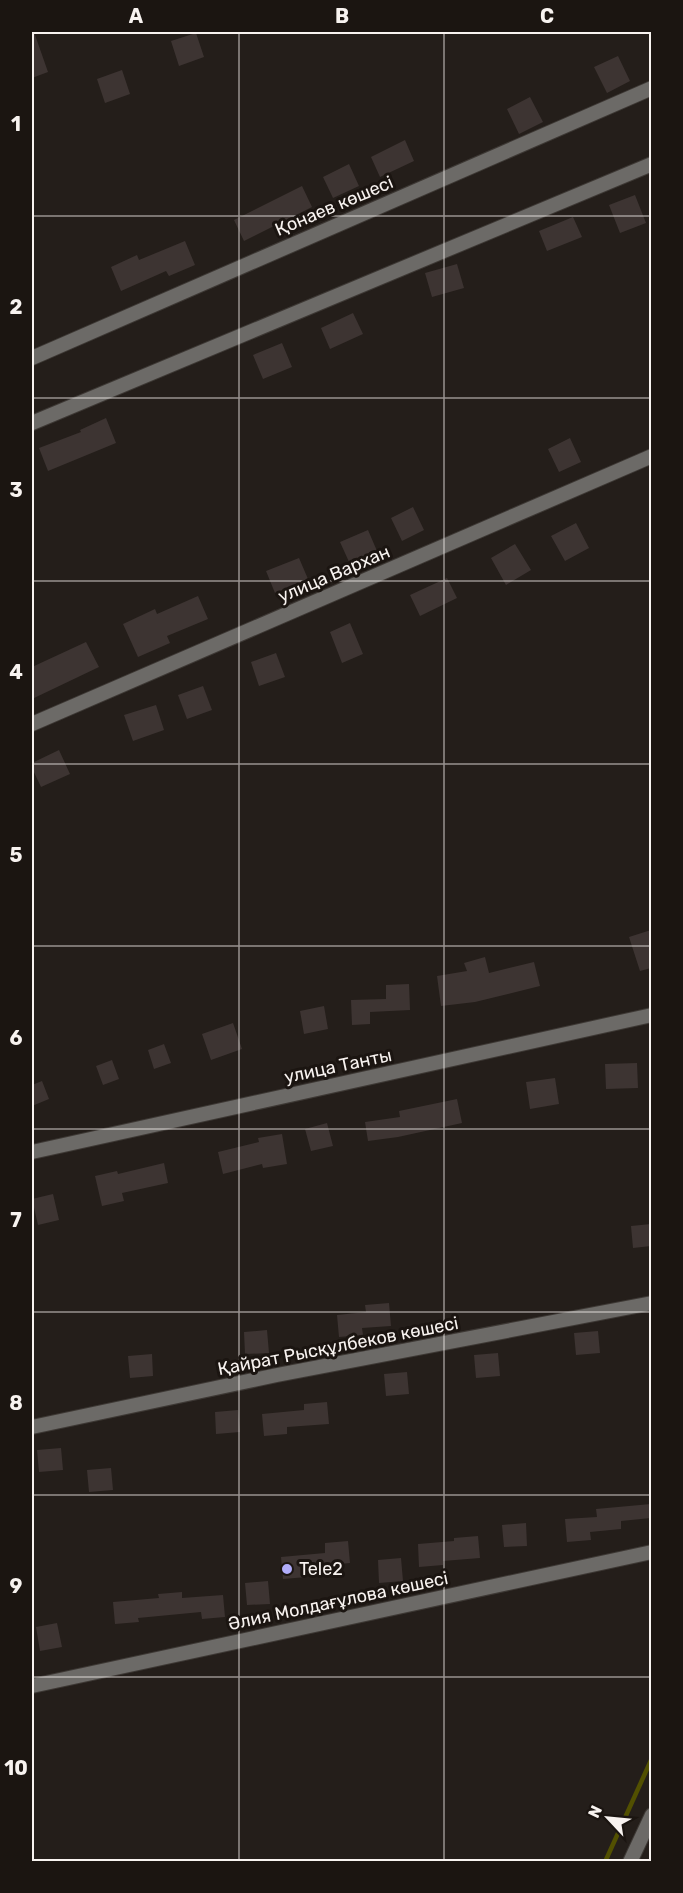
<svg xmlns="http://www.w3.org/2000/svg" width="683" height="1893" viewBox="0 0 683 1893" font-family="Rubik,sans-serif">
  <rect width="100%" height="100%" fill="#241e1a"/>
  <g fill="none" stroke-linecap="round" stroke-linejoin="round">
    <!-- stream -->
    <path stroke="#525001" stroke-width="4.5" d="M 605,1862 L 652,1758"/>
  </g>
  <!-- building -->
  <path fill="#3d3432" d="M 32,32 L 34,32 L 48,72 L 32,78 Z
    M 196,33 L 204,57 L 179,66 L 171,41 Z
    M 618,56 L 630,81 L 607,93 L 594,67 Z
    M 122,70 L 130,94 L 105,103 L 97,79 Z
    M 530,97 L 543,122 L 519,134 L 507,109 Z
    M 405,140 L 414,161 L 380,177 L 371,157 Z
    M 349,164 L 359,186 L 333,198 L 323,177 Z
    M 302,186 L 312,207 L 244,241 L 234,220 Z
    M 635,195 L 646,223 L 620,233 L 609,205 Z
    M 573,217 L 582,237 L 547,251 L 539,231 Z
    M 185,241 L 195,265 L 169,276 L 166,271 L 121,291 L 111,267 L 137,255 L 139,260 Z
    M 457,264 L 464,288 L 432,297 L 425,273 Z
    M 353,313 L 363,334 L 330,349 L 321,328 Z
    M 282,343 L 292,367 L 263,379 L 253,355 Z
    M 106,418 L 116,443 L 48,471 L 39,448 L 81,432 L 80,430 Z
    M 570,438 L 581,462 L 559,472 L 548,449 Z
    M 413,507 L 424,530 L 402,541 L 391,518 Z
    M 576,523 L 589,548 L 565,561 L 551,536 Z
    M 368,530 L 377,551 L 350,564 L 340,542 Z
    M 515,544 L 531,570 L 506,585 L 491,558 Z
    M 299,558 L 308,579 L 275,593 L 266,571 Z
    M 447,578 L 457,598 L 420,616 L 410,595 Z
    M 198,596 L 208,619 L 167,636 L 170,643 L 138,657 L 123,624 L 155,609 L 157,614 Z
    M 350,623 L 363,654 L 342,663 L 330,632 Z
    M 86,642 L 99,667 L 32,699 L 32,667 Z
    M 276,653 L 285,677 L 259,686 L 251,662 Z
    M 203,686 L 212,710 L 187,719 L 178,695 Z
    M 156,705 L 164,730 L 133,741 L 124,715 Z
    M 59,750 L 70,774 L 41,787 L 32,768 L 32,763 Z
    M 651,930 L 651,968 L 640,971 L 629,937 Z
    M 485,957 L 489,973 L 534,962 L 540,986 L 475,1002 L 441,1006 L 437,976 L 467,971 L 464,963 Z
    M 409,984 L 410,1010 L 370,1012 L 370,1024 L 352,1025 L 351,1000 L 386,999 L 386,985 Z
    M 324,1006 L 328,1029 L 304,1034 L 300,1011 Z
    M 233,1023 L 242,1049 L 211,1060 L 202,1034 Z
    M 164,1044 L 171,1063 L 154,1069 L 148,1050 Z
    M 112,1060 L 119,1079 L 103,1085 L 96,1066 Z
    M 637,1063 L 638,1088 L 606,1089 L 605,1064 Z
    M 555,1078 L 559,1104 L 530,1109 L 526,1082 Z
    M 42,1081 L 49,1099 L 32,1106 L 32,1085 Z
    M 457,1099 L 462,1123 L 398,1137 L 368,1141 L 365,1122 L 400,1117 L 399,1111 Z
    M 327,1123 L 333,1146 L 311,1151 L 305,1129 Z
    M 282,1134 L 287,1164 L 263,1168 L 262,1164 L 223,1174 L 218,1152 L 259,1142 L 258,1138 Z
    M 164,1163 L 168,1183 L 122,1193 L 124,1201 L 102,1206 L 95,1176 L 117,1171 L 118,1174 Z
    M 53,1194 L 59,1220 L 38,1225 L 32,1199 Z
    M 651,1224 L 651,1246 L 633,1248 L 631,1226 Z
    M 389,1303 L 391,1326 L 362,1328 L 363,1335 L 339,1337 L 337,1315 L 366,1312 L 365,1305 Z
    M 267,1330 L 269,1353 L 245,1354 L 244,1332 Z
    M 598,1331 L 600,1353 L 576,1355 L 574,1333 Z
    M 498,1353 L 500,1376 L 476,1378 L 474,1355 Z
    M 152,1354 L 153,1376 L 130,1378 L 128,1356 Z
    M 407,1372 L 409,1394 L 386,1396 L 384,1374 Z
    M 327,1402 L 329,1424 L 287,1427 L 287,1434 L 264,1436 L 262,1414 L 304,1410 L 304,1404 Z
    M 238,1410 L 240,1432 L 216,1434 L 215,1412 Z
    M 61,1448 L 63,1470 L 39,1472 L 37,1450 Z
    M 111,1468 L 113,1490 L 89,1492 L 87,1470 Z
    M 651,1504 L 651,1518 L 621,1521 L 621,1529 L 590,1532 L 591,1540 L 567,1542 L 565,1519 L 597,1517 L 596,1509 Z
    M 526,1523 L 527,1546 L 504,1547 L 502,1525 Z
    M 478,1536 L 480,1558 L 443,1561 L 443,1565 L 419,1567 L 418,1544 L 454,1541 L 454,1538 Z
    M 348,1541 L 350,1563 L 306,1567 L 307,1577 L 283,1579 L 281,1557 L 325,1553 L 325,1543 Z
    M 401,1558 L 403,1581 L 379,1583 L 378,1560 Z
    M 268,1581 L 270,1604 L 247,1605 L 245,1583 Z
    M 182,1592 L 182,1598 L 223,1595 L 225,1617 L 202,1619 L 201,1612 L 138,1618 L 139,1622 L 115,1624 L 113,1602 L 159,1598 L 158,1594 Z
    M 57,1623 L 62,1647 L 40,1651 L 36,1627 Z"/>
  <g fill="none" stroke-linecap="round" stroke-linejoin="round">
    <!-- street casing -->
    <g stroke="#3d3834" stroke-width="16">
      <path id="street" d="M 32,358 L 652,88
        M 32,423 L 652,164
        M 32,724 L 652,456
        M 32,1152 L 652,1015
        M 32,1427 L 277,1375 L 652,1303
        M 32,1686 L 652,1552
        M 630,1862 L 652,1815"/>
    </g>
    <!-- street -->
    <use href="#street" stroke="#6c6a67" stroke-width="14"/>
  </g>
  <!-- grid -->
  <path fill="none" stroke="#f8f3f0" stroke-width="1.5" stroke-opacity="0.55" d="M 239,32 L 239,1862M 444,32 L 444,1862M 32,216 L 652,216M 32,398 L 652,398M 32,581 L 652,581M 32,764 L 652,764M 32,946 L 652,946M 32,1129 L 652,1129M 32,1312 L 652,1312M 32,1495 L 652,1495M 32,1677 L 652,1677"/>
  <!-- markers -->
  <circle fill="#b1adfa" stroke="#1b1511" stroke-width="2" cx="287" cy="1569" r="6"/>
  <g text-anchor="middle" stroke-width="6" stroke-linejoin="round" paint-order="stroke">
    <!-- street labels -->
    <g font-size="18" fill="#f8f3f0" stroke="#1b1511">
      <text transform="translate(334 206) rotate(-23)" y="6">Қонаев көшесі</text>
      <text transform="translate(334 574) rotate(-23)" y="6">улица Вархан</text>
      <text transform="translate(338 1066) rotate(-12)" y="6">улица Танты</text>
      <text transform="translate(338 1346) rotate(-11)" y="6">Қайрат Рысқұлбеков көшесі</text>
      <text transform="translate(338 1601) rotate(-12)" y="6">Әлия Молдағұлова көшесі</text>
    </g>
    <!-- poi labels -->
    <g font-size="18" fill="#f8f3f0" stroke="#1b1511" text-anchor="start">
      <text x="299" y="1575">Tele2</text>
    </g>
  </g>
  <!-- border -->
  <rect width="683" height="1893" fill="none" stroke="#1b1511" stroke-width="66"/>
  <!-- north arrow -->
  <g transform="translate(608 1818) rotate(296)" stroke="#1b1511" stroke-width="4.5" paint-order="stroke">
  <path d="M0-4.5L10 22L0 15L-10 22Z" fill="#f8f3f0"/>
  <text y="-9" font-size="16" font-weight="bold" text-anchor="middle" fill="#f8f3f0">N</text>
  </g>
  <rect x="33" y="33" width="617" height="1827" fill="none" stroke="#f8f3f0" stroke-width="2"/>
  <g font-size="20" text-anchor="middle" font-weight="bold" fill="#f8f3f0">
    <text x="136" y="23">A</text>
    <text x="342" y="23">B</text>
    <text x="547" y="23">C</text>
    <text x="16" y="131">1</text>
    <text x="16" y="314">2</text>
    <text x="16" y="497">3</text>
    <text x="16" y="679">4</text>
    <text x="16" y="862">5</text>
    <text x="16" y="1045">6</text>
    <text x="16" y="1227">7</text>
    <text x="16" y="1410">8</text>
    <text x="16" y="1593">9</text>
    <text x="16" y="1775">10</text>
  </g>
</svg>
